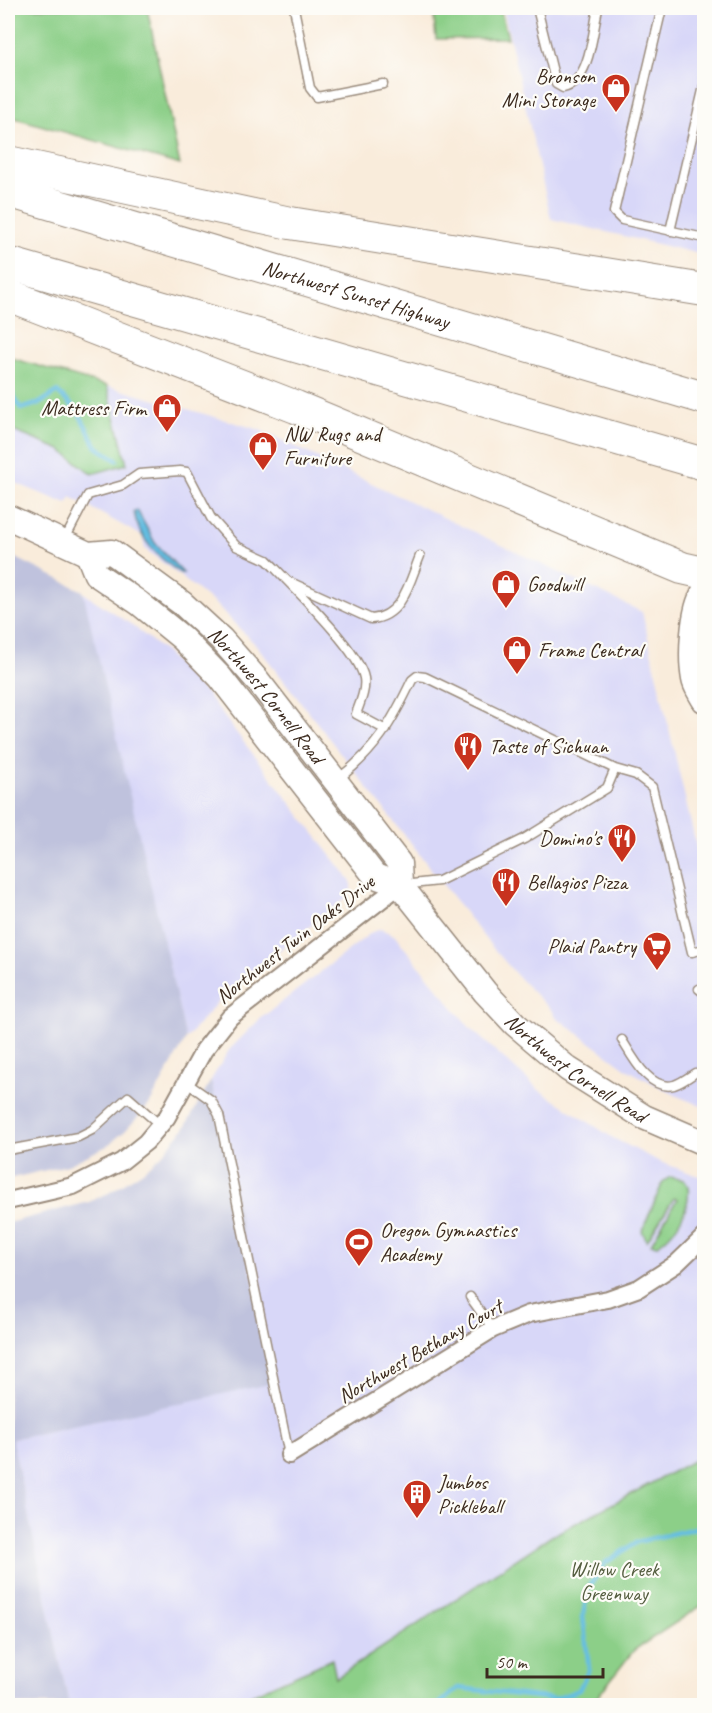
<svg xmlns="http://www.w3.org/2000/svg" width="712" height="1713" viewBox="0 0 712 1713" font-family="Caveat,sans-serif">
  <rect width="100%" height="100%" fill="#fdfcf7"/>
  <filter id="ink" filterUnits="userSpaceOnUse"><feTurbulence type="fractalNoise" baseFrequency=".0167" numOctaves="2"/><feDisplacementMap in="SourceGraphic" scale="12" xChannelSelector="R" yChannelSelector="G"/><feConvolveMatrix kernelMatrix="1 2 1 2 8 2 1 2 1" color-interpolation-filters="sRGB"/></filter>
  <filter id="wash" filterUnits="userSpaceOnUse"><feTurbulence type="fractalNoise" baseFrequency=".008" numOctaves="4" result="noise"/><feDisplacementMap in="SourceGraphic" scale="24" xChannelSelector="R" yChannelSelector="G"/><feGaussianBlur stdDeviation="1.35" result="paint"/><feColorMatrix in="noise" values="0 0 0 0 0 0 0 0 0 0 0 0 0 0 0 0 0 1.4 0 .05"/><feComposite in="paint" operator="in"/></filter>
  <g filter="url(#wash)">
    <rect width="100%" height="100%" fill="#f9ecdb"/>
    <!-- built -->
    <path fill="#d8d7f8" d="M 503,8 L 704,8 L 704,255 L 551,219 Z
      M 107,386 L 260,430 L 642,612 L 704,880 L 704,1107 L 677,1096 L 628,1070 L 553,1015 L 554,1013 L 520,979 L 487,941 L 257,646 L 213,602 L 145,549 L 142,536 L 71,497 L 67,504 L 8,480 L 8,429 L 61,450 L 92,474 L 127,464 Z
      M 82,592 L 132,625 L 164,651 L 205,692 L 351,881 L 351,891 L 346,898 L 226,992 L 186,1039 Z
      M 381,929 L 394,935 L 470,1028 L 539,1090 L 613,1138 L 660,1162 L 704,1178 L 704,1455 L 550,1537 L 336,1678 L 332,1659 L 256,1692 L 233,1705 L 69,1705 L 12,1439 L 274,1382 L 211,1080 L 229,1050 L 260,1019 L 372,932 Z"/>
    <!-- industrial -->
    <path fill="#bfc2dd" d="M 8,554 L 83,591 L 186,1039 L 149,1105 L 125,1131 L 107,1146 L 68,1165 L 8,1179 Z
      M 211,1080 L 274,1383 L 12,1439 L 69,1705 L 8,1705 L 8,1223 L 89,1202 L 109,1193 L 143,1171 L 161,1156 L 186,1126 Z"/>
    <!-- green -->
    <path fill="#8ccf88" stroke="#647c53" stroke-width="1.5" d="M 8,8 L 147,8 L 180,165 L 8,116 Z
      M 433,8 L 500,8 L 508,38 L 436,39 Z
      M 8,357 L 107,386 L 127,464 L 92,474 L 61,450 L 8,429 Z
      M 670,1177 L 684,1180 L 688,1186 C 691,1208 676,1233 658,1245 L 651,1244 L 677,1199 L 674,1198 L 647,1241 L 642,1231 L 663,1182 Z
      M 704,1455 L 704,1604 L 634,1650 L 591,1705 L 233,1705 C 264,1687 299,1675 332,1659 L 336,1678 L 550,1537 Z"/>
    <!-- water -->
    <path fill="#65bee2" stroke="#507480" stroke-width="1.5" d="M 137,510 L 155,543 L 183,573 L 180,573 C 157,556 139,540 134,512 Z"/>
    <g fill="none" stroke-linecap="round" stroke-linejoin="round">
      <!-- stream -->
      <path stroke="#65bee2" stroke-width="4.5" d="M 8,386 L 21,409 L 40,403 L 57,392 L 77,410 L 97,447 L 117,460
        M 437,1706 L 458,1688 L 555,1699 L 579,1690 L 589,1669 L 583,1616 L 588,1589 L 605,1563 L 637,1542 L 704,1526"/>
    </g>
  </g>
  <g filter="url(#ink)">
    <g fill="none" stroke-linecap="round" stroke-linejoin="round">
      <!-- service casing -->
      <g stroke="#9a8b7c" stroke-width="11">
        <path id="service" d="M 294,8 L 310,88 L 317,97 L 383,84
          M 537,8 L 556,84 L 563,88 C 590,83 593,31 598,8
          M 662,8 L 614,212 L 622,220 L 704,238
          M 670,231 L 704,86
          M 64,541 L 88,495 L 123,485 L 139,474 L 180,471 L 187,472 L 211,518 L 236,546 L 267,560 L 274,567 C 295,589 359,651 364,678 C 366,690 360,703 356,714 L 386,730
          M 290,582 L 371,619 C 403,617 410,580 420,556
          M 615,769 L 636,775 L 652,787 L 692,952 L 704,949
          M 338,779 C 376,750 392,722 412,680 L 417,676 L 425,677 L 615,769 L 607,788 L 524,839 L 439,881 L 403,885
          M 699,989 L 704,993
          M 622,1040 C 632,1056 649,1091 674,1085 C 681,1083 689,1077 695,1073
          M 187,1083 L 211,1100 L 219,1115 L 289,1455
          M 8,1150 L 78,1137 L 92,1130 L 128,1097 L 160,1125
          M 470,1297 L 493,1329"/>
      </g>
      <!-- minor casing -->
      <g stroke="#9a8b7c" stroke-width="20">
        <path id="minor" d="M 8,1201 L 73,1186 L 121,1162 L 146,1142 L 167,1117 L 204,1050 L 230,1017 L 400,885
          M 289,1455 L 493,1329 L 529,1314 L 608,1299 L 639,1288 L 676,1264 L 704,1237"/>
      </g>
      <!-- secondary casing -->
      <g stroke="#9a8b7c" stroke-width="27">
        <g id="secondary">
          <path id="s1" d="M 8,517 L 88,554 L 112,552 L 183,604 L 221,639 L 258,681 L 399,863 L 400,885"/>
          <path id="s2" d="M 88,554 L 96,574 L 139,603 L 182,638 L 220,677 L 375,876 L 400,885 L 485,992 L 515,1024 L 568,1069 L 644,1117 L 704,1143"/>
          <path d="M 704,592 C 692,610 690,657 694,679 C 695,686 701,694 704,700"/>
        </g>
      </g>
      <!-- motorway casing -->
      <g stroke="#9a8b7c" stroke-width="34">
        <g id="motorway">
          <path d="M 8,162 L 290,223 L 704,290"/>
          <path id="s3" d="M 8,191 L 704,398"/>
          <path d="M 8,263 L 704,464"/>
          <path d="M 8,295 L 296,407 L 682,568 L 704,573"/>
        </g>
      </g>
      <!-- service -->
      <use href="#service" stroke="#fff" stroke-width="8"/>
      <!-- minor -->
      <use href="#minor" stroke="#fff" stroke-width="16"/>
      <!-- secondary -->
      <use href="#secondary" stroke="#fff" stroke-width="24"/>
      <!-- motorway -->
      <use href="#motorway" stroke="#fff" stroke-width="32"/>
    </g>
  </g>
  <!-- icons -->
  <defs>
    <g id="shop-pin" transform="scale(1.5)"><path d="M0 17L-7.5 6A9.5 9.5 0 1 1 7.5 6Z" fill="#c8321e" stroke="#fdfcf7"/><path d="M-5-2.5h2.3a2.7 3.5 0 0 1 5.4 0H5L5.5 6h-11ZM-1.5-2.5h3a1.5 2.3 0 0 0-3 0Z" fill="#fff"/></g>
    <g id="restaurant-pin" transform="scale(1.5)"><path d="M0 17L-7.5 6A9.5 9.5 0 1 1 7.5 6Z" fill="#c8321e" stroke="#fdfcf7"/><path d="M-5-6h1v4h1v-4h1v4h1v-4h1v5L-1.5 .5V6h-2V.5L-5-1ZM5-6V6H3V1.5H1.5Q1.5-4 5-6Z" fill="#fff"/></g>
    <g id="supermarket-pin" transform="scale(1.5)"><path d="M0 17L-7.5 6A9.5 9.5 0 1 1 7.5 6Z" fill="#c8321e" stroke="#fdfcf7"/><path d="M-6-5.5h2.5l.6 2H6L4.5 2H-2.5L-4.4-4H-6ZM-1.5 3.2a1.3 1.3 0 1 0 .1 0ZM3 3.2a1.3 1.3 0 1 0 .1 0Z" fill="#fff"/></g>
    <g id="stadium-pin" transform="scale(1.5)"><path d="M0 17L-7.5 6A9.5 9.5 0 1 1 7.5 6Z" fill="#c8321e" stroke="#fdfcf7"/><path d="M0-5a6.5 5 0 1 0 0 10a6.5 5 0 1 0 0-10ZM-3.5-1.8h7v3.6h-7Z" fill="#fff"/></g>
    <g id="building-pin" transform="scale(1.5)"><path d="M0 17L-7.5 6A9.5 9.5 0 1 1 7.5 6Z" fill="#c8321e" stroke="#fdfcf7"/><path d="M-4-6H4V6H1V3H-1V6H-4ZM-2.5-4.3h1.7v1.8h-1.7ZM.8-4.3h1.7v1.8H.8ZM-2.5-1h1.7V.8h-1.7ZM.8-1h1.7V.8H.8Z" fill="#fff"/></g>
  </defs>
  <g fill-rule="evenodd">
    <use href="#shop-pin" x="616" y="88"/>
    <use href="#shop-pin" x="167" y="408"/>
    <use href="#shop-pin" x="263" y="446"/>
    <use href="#shop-pin" x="506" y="584"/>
    <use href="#shop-pin" x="517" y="650"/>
    <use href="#restaurant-pin" x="468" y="746"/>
    <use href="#restaurant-pin" x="622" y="838"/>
    <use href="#restaurant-pin" x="506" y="882"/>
    <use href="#supermarket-pin" x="657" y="946"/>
    <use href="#stadium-pin" x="359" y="1242"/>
    <use href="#building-pin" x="417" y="1494"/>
  </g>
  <g text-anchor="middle" stroke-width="4.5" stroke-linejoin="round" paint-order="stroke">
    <!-- poi labels -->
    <g font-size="21" fill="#3b2a1e" stroke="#fdfcf7" text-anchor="start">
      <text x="595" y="83" text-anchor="end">Bronson<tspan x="595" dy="24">Mini Storage</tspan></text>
      <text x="146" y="415" text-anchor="end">Mattress Firm</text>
      <text x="284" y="441">NW Rugs and<tspan x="284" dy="24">Furniture</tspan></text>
      <text x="527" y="591">Goodwill</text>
      <text x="538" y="657">Frame Central</text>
      <text x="489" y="753">Taste of Sichuan</text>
      <text x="601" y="845" text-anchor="end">Domino's</text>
      <text x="527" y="889">Bellagios Pizza</text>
      <text x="636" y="953" text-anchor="end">Plaid Pantry</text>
      <text x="380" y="1237">Oregon Gymnastics<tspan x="380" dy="24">Academy</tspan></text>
      <text x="438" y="1489">Jumbos<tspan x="438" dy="24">Pickleball</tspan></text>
    </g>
    <!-- street labels -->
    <g font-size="21" fill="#3b2a1e" stroke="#fdfcf7">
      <text dy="7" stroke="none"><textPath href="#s3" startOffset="363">Northwest Sunset Highway</textPath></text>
      <text dy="7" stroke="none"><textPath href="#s1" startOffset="324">Northwest Cornell Road</textPath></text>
      <text transform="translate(295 939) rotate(-38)" y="7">Northwest Twin Oaks Drive</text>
      <text dy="7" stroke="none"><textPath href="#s2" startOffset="718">Northwest Cornell Road</textPath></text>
      <text transform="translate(420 1351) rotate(-30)" y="7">Northwest Bethany Court</text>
    </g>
    <!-- park labels -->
    <g font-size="21" fill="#535c3e" stroke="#fdfcf7">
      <text x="614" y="1576">Willow Creek<tspan x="614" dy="24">Greenway</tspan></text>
    </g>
  </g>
  <!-- margin -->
  <rect width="712" height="1713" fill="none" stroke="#fdfcf7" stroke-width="30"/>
  <!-- scale -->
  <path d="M487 1668v9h116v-9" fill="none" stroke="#3b2a1e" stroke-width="3"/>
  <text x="496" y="1668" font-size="18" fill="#3b2a1e" stroke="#fdfcf7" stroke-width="4.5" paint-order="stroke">50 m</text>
</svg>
